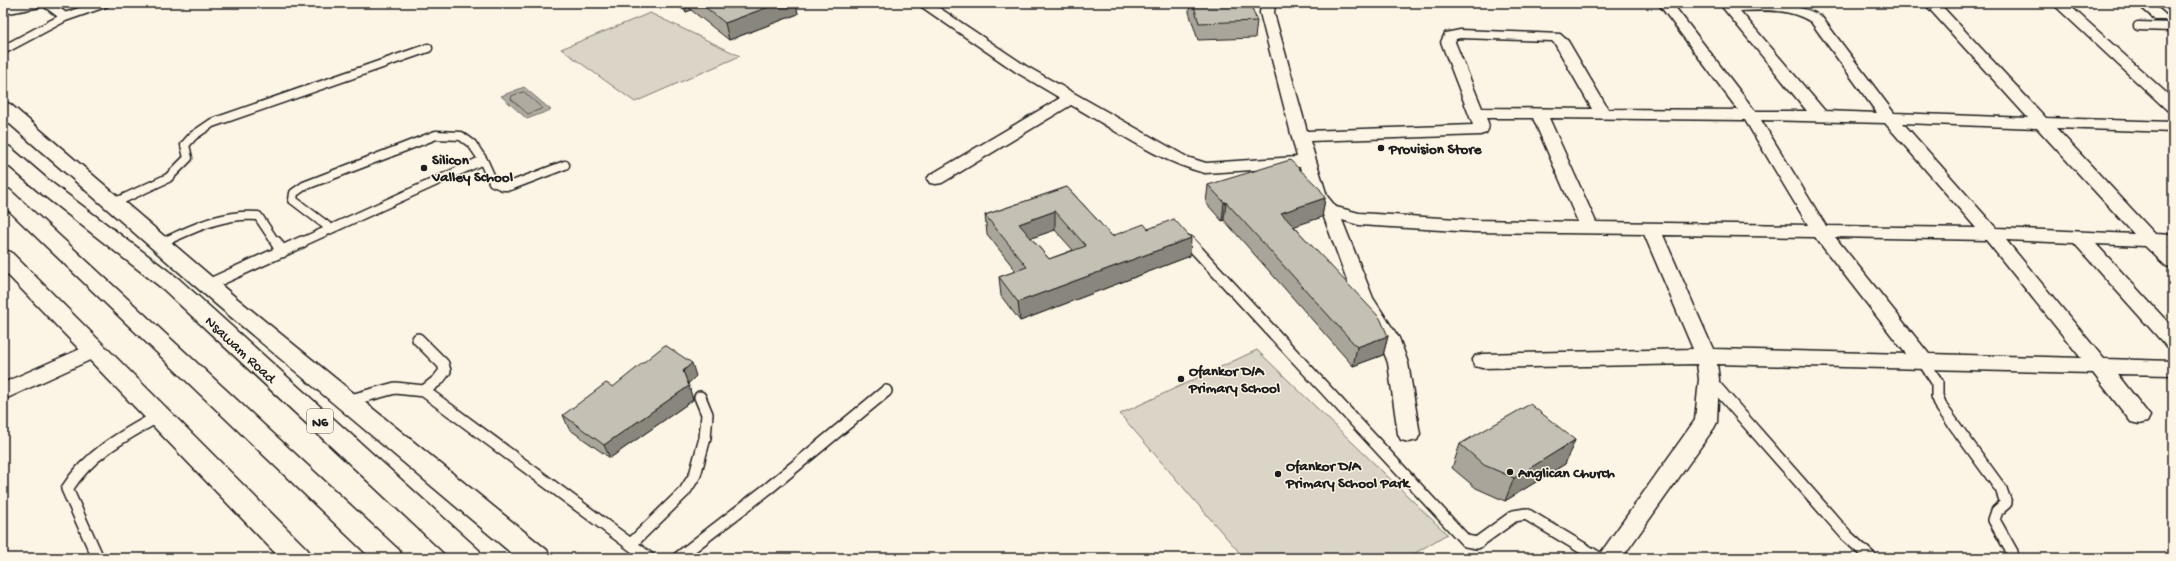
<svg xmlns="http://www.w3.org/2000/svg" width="2176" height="561" viewBox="0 0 2176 561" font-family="'Gochi Hand',sans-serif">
  <rect width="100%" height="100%" fill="#fcf5e5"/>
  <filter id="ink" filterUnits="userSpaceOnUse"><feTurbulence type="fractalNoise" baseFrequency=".025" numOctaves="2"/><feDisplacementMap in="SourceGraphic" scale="8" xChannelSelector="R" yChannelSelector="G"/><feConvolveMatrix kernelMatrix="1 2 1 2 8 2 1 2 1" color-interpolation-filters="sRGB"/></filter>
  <g filter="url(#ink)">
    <!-- green -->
    <path fill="#dbd5c8" stroke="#7c7872" d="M 650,13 L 740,56 L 635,102 L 561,49 Z
      M 1257,350 L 1447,534 L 1407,558 L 1244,558 L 1120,414 Z"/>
    <!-- water -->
    <path fill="#b0aba1" stroke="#75726c" d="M 524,87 L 551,110 L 527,119 L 501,96 Z"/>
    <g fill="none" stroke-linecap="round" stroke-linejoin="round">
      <!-- shore -->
      <path stroke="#575551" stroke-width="1" d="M 524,92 L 541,107 L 541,109 L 528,114 L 511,99 L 512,96 Z"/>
      <!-- lane-far1 casing -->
      <g stroke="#1c1c1c" stroke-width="11">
        <path id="lane-far1" d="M 3,10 L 40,3
          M 65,17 L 105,3
          M 2138,26 L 2173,27
          M 3,50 L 65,17 L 46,3
          M 114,203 L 168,178 L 188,158 L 185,145 L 193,136 L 212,123 L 428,48
          M 331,229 L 293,200 L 294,193 L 304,186 L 436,135 L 461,136 L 472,144 L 483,160
          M 1186,239 L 1190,243
          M 161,243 C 193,229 222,213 258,216 L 276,243
          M 300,243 L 483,160 L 493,182 L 503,186 L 510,186 L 565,165"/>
      </g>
      <!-- lane casing -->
      <g stroke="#1c1c1c" stroke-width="14">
        <path id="lane" d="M 276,242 L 282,252
          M 1189,242 L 1466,541 L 1477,543 L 1514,516 L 1526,514 L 1599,558
          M 160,244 L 164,242
          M 208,285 L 302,242
          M 418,339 L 443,364 L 445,371 L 438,380 L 424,391
          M 1923,361 L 1937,382 L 1937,396 L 1942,408 L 2001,489 L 2006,503 L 1997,511 L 1994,520 L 2012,552
          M 1710,380 L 1847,536 L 1871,558
          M 347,401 L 395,388 L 424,391 L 649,558
          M 631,544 L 685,491 L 695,475 L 705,438 L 707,414 L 700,397
          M 98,558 L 67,489 C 89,454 123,436 159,416
          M 678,558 L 770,487 L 886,391"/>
      </g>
      <!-- street casing -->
      <g stroke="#1c1c1c" stroke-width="3">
        <path id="street" d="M 916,3 L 932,3 L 1026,66 L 1187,157 L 1206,163 L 1297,157 L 1260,13 L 1261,3 L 1275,3 L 1274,13 L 1307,131 L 1473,125 L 1441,42 L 1445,33 L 1460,30 L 1560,34 L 1568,41 L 1608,109 L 1738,110 L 1658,3 L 1672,3 L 1755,111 L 1807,111 L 1719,3 C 1753,3 1791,0 1821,16 L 1894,113 L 2028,118 L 1924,3 L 1939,3 L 2046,118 L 2173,122 L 2173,132 L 2056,128 L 2155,234 L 2173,235 L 2173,247 L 2168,247 L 2173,251 L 2173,268 L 2166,266 L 2145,246 L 2096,244 L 2173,328 L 2173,348 L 2166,346 L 2074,243 L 2006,240 L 2104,359 L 2173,361 L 2173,375 L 2117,374 L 2150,416 L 2147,422 L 2139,424 L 2131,422 L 2093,373 L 1717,364 L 1719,379 L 1717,422 L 1714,428 L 1622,558 L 1597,558 L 1695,420 L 1699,379 L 1697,364 L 1482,368 L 1475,366 L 1472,361 L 1475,356 L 1482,354 L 1693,349 L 1644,234 L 1474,232 L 1359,225 L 1342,220 L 1373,298 L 1399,338 L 1408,363 L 1420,434 L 1417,440 L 1409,442 L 1401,440 L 1398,434 L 1388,363 L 1379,339 L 1354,299 L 1322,212 L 1310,197 L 1300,167 L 1205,173 C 1157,161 1114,129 1071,105 L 942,183 L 936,184 L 930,183 L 927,179 L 930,175 L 1060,98 L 1016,72 ZM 1740,11 C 1765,10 1789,8 1811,22 L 1877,113 L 1825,111 ZM 1460,38 L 1552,41 L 1555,44 L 1592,109 L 1482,108 L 1455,42 L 1456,39 ZM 1486,118 L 1533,118 L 1578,222 L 1474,220 L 1359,213 L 1336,207 L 1327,196 L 1310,141 L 1480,135 L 1486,133 C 1490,128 1489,124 1486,118 ZM 1549,118 L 1745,120 L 1808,225 L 1596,222 ZM 1761,120 L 1885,123 L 1976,228 L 1826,226 ZM 1903,123 L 2037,128 L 2134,234 L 1996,228 ZM 1663,235 L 1815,237 L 1906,354 L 1713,349 ZM 1835,237 L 1986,240 L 2081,358 L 1929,354 Z
          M 2052,3 L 2067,3 L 2173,99 L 2173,112 L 2167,110 Z
          M 2136,3 L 2152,3 L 2168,17 L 2166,20 L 2156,20 Z
          M 94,343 L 101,345 L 104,350 L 101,355 L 3,400 L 3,383 Z"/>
      </g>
      <!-- secondary casing -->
      <g stroke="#1c1c1c" stroke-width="3">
        <path id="secondary" d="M 3,102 L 10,104 L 234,296 L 547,550 L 551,558 L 517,558 L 218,306 L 3,118 Z
          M 3,250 L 11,252 L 308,550 L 312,558 L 280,558 L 3,270 Z"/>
      </g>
      <!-- highway casing -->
      <g stroke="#1c1c1c" stroke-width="3">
        <path id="highway" d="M 3,145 L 10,147 L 52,183 L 179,279 L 479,550 L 483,558 L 450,558 L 163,289 L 38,191 L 3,161 Z
          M 3,188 L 10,190 L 399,550 L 403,558 L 371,558 L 3,205 Z"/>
      </g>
      <!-- lane-far1 -->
      <use href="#lane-far1" stroke="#fcf5e5" stroke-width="8"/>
      <!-- lane -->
      <use href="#lane" stroke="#fcf5e5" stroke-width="11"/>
      <!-- street -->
      <use href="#street" fill="#fcf5e5" fill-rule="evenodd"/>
      <!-- secondary -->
      <use href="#secondary" fill="#fcf5e5" fill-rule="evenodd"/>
      <!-- highway -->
      <use href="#highway" fill="#fcf5e5" fill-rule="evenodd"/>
    </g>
    <!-- wall -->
    <path fill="#a9a59a" stroke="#1c1c1c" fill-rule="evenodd" d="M 674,3 L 796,3 L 798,14 L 729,40 L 691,10 L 686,12 Z
      M 1190,3 L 1250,3 L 1257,21 L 1255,38 L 1198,40 L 1189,12 Z
      M 1208,185 L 1325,198 L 1322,217 L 1294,226 L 1388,336 L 1383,355 L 1353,366 L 1224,220 L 1222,221 L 1206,203 Z
      M 1067,187 L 1112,236 L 1148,229 L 1190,256 L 1020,321 L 1001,296 L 999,277 L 1016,271 L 987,234 L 985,215 ZM 1055,230 L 1073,250 L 1049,259 L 1031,238 Z
      M 696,376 L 688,384 L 693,400 L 610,458 L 569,429 L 563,415 L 613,387 Z
      M 1575,440 L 1565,464 L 1505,501 L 1476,488 L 1452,468 L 1460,444 Z"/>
    <!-- shaded-wall -->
    <path fill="#89867d" stroke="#1c1c1c" d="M 683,3 L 690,3 L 691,10 L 686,12 Z
      M 779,3 L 796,3 L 798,14 L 729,40 L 725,23 Z
      M 1325,198 L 1322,217 L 1278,232 L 1281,213 Z
      M 1224,202 L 1226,202 L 1224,220 L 1222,221 Z
      M 1055,211 L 1055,230 L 1020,242 L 1019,224 Z
      M 1191,238 L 1190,256 L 1020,321 L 1018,302 Z
      M 1388,336 L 1383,355 L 1353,366 L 1357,347 Z
      M 692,363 L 696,376 L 688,384 L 683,371 Z
      M 689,386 L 693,400 L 610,458 L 604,445 Z
      M 1575,440 L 1565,464 L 1505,501 L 1514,478 Z"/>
    <!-- building -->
    <path fill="#c4c0b3" stroke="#1c1c1c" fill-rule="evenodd" d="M 700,3 L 779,3 L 725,23 Z
      M 1193,3 L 1250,3 L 1257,21 L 1199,23 Z
      M 1290,160 L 1320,189 L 1325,198 L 1281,213 L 1380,318 L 1388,336 L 1357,347 L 1226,202 L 1224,202 L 1208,185 Z
      M 1067,187 L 1112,236 L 1144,224 L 1148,229 L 1174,219 L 1191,238 L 1018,302 L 999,277 L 1027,267 L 985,215 ZM 1055,211 L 1086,246 L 1049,259 L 1019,224 Z
      M 665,345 L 692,363 L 683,371 L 689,386 L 604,445 L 563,415 L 606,383 L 613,387 Z
      M 1530,404 L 1575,440 L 1514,478 L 1484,465 L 1460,444 Z"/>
  </g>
  <!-- markers -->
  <g fill="#1c1c1c" stroke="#fcf5e5" stroke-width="1.5">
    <circle cx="1381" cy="148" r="4"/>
    <circle cx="424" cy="168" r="4"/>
    <circle cx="1181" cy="379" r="4"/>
    <circle cx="1510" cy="472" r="4"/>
    <circle cx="1278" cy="474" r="4"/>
  </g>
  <g text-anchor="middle" stroke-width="3" stroke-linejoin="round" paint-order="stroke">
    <!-- shield labels -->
    <rect fill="#fcf5e5" stroke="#5f5d58" stroke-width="1" x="307" y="409" width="26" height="24" rx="3"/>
    <g font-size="14" font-weight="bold" fill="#1c1c1c">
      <text x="320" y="426">N6</text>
    </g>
    <!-- poi labels -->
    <g font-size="15" font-weight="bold" fill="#1c1c1c" stroke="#fcf5e5" text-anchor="start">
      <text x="1389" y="153">Provision Store</text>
      <text x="432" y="164">Silicon<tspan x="432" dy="17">Valley School</tspan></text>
      <text x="1189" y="375">Ofankor D/A<tspan x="1189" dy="17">Primary School</tspan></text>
      <text x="1286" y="470">Ofankor D/A<tspan x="1286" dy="17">Primary School Park</tspan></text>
      <text x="1518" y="477">Anglican Church</text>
    </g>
    <!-- street labels -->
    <g font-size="15" fill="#1c1c1c" stroke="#fcf5e5">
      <text transform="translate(241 349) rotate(43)" y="5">Nsawam Road</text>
    </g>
  </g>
  <!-- margin -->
  <rect width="2176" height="561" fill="none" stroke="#fcf5e5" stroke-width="16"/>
  <rect x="8" y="8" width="2160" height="545" fill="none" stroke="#1c1c1c" stroke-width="1.5" filter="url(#ink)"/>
</svg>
